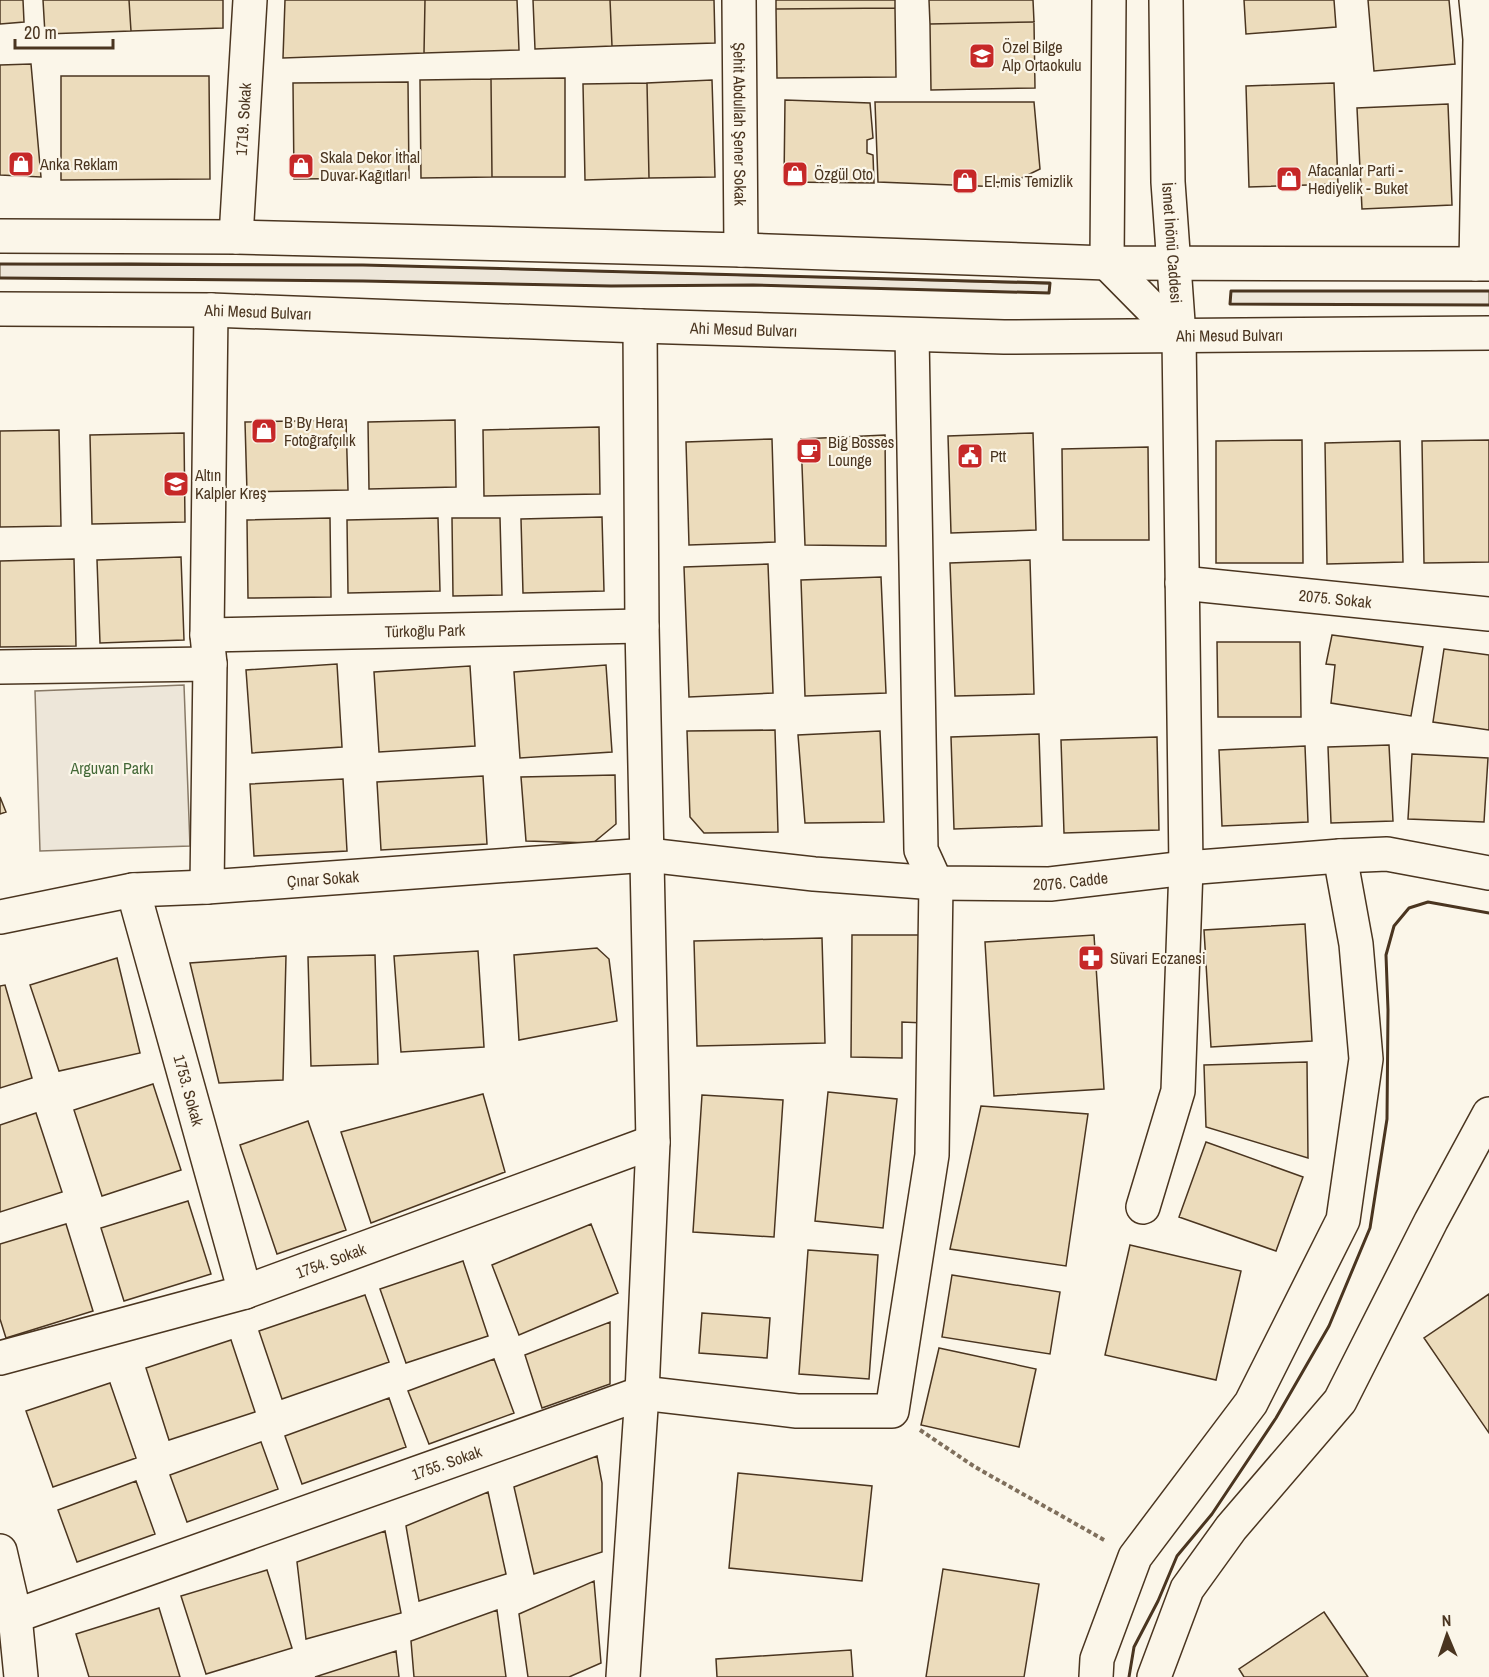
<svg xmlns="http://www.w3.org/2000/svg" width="1489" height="1677" viewBox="0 0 1489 1677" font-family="'Archivo Narrow',sans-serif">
  <rect width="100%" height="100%" fill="#fbf6e9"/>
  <!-- green -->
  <path fill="#ede6d9" stroke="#887966" stroke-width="1.5" d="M 129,263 L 363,265 L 1050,284 L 1049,293 L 753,285 L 611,286 L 363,281 L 0,278 L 0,264 Z
    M 1231,291 L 1489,291 L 1489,305 L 1230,304 Z
    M 184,685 L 190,846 L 40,851 L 35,691 Z"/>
  <!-- building -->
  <path fill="#ecdcbc" stroke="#4a3520" stroke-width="1.5" d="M 0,0 L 23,0 L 24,22 L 0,24 Z
    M 43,0 L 129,0 L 131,31 L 45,34 Z
    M 129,0 L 223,0 L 223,28 L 131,31 Z
    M 285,0 L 425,0 L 424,53 L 283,58 Z
    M 425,0 L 517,0 L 519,50 L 424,53 Z
    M 533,0 L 610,0 L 612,46 L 535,49 Z
    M 610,0 L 714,0 L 715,43 L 612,46 Z
    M 776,0 L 895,0 L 895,8 L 776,9 Z
    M 929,0 L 1033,0 L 1034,22 L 930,24 Z
    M 1244,0 L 1334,0 L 1336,27 L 1246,34 Z
    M 1368,0 L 1449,0 L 1455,64 L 1374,71 Z
    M 895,8 L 896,77 L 777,78 L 776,9 Z
    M 1034,22 L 1035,88 L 931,90 L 930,24 Z
    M 31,64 L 41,177 L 0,175 L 0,65 Z
    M 61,76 L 209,76 L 210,179 L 61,180 Z
    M 565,78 L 565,177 L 492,177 L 491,79 Z
    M 491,79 L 492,177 L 421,178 L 420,80 Z
    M 712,80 L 715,177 L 649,178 L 647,83 Z
    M 408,82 L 409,178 L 294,179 L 293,83 Z
    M 647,83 L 649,178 L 585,180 L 583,84 Z
    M 1334,83 L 1338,184 L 1249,187 L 1246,86 Z
    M 785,100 L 870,103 L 873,138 L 867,140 L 867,153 L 873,155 L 874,183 L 784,182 Z
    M 875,102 L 1034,102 L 1040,169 L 1003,187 L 878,182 Z
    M 1448,104 L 1452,205 L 1362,209 L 1357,108 Z
    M 346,420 L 348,490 L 247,492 L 245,422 Z
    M 455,420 L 456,487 L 369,489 L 368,422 Z
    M 599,427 L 600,494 L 484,496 L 483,430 Z
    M 59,430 L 61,526 L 0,527 L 0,431 Z
    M 184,433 L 185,522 L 92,524 L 90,435 Z
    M 1033,433 L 1036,530 L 951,533 L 948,436 Z
    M 885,435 L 886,546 L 805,545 L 801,439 Z
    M 772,439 L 775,542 L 689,545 L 686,442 Z
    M 1302,440 L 1303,563 L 1216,563 L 1216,441 Z
    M 1489,440 L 1489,562 L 1424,563 L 1422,441 Z
    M 1400,441 L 1403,562 L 1327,564 L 1325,443 Z
    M 1148,447 L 1149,540 L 1063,540 L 1062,449 Z
    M 602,517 L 604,591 L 523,593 L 521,519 Z
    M 330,518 L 331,597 L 248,598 L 247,520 Z
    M 438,518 L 440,591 L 348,593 L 347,520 Z
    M 452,518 L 500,518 L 502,595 L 453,596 Z
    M 181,557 L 184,640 L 100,643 L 97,560 Z
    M 74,559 L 76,646 L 0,647 L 0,561 Z
    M 1030,560 L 1034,694 L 955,696 L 950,563 Z
    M 768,564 L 773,693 L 689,697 L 684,567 Z
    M 881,577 L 886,693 L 805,696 L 801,580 Z
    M 1332,635 L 1423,647 L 1411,716 L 1331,703 L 1335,665 L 1326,664 Z
    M 1217,642 L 1300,642 L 1301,717 L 1218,717 Z
    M 1444,649 L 1489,655 L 1489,730 L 1433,722 Z
    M 337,664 L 342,747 L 252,753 L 246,670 Z
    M 606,665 L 612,752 L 520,758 L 514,672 Z
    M 470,666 L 475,746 L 379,752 L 374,672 Z
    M 775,730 L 778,832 L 704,833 L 690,817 L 687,731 Z
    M 880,731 L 884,822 L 805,823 L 798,735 Z
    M 1039,734 L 1042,826 L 954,829 L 951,737 Z
    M 1157,737 L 1159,830 L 1064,833 L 1061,740 Z
    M 1389,745 L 1393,821 L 1331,823 L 1328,747 Z
    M 1305,746 L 1308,822 L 1222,826 L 1219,750 Z
    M 1412,754 L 1488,758 L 1484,822 L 1408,819 Z
    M 615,775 L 616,824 L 593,843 L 526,841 L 521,777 Z
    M 483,776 L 487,844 L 381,850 L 377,782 Z
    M 343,779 L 347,851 L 254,856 L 250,784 Z
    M 0,797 L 6,812 L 0,814 Z
    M 1305,924 L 1312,1041 L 1211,1047 L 1204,930 Z
    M 852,935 L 925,935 L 924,1023 L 902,1022 L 902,1058 L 851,1057 Z
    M 1094,935 L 1104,1089 L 994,1096 L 985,942 Z
    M 822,938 L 825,1043 L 697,1046 L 694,941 Z
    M 597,948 L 609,959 L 617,1021 L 519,1040 L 514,955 Z
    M 478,951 L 484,1047 L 401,1052 L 394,956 Z
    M 375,955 L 378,1064 L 311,1066 L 308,957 Z
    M 286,956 L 283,1080 L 219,1083 L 190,963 Z
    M 117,958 L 140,1053 L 59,1071 L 30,985 Z
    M 5,985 L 32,1078 L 0,1088 L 0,986 Z
    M 1307,1062 L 1308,1158 L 1206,1127 L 1204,1065 Z
    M 153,1084 L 181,1170 L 102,1196 L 74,1110 Z
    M 828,1092 L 897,1099 L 883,1228 L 815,1221 Z
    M 483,1094 L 505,1172 L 371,1223 L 341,1132 Z
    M 702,1095 L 783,1100 L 774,1237 L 693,1232 Z
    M 981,1106 L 1088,1114 L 1066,1266 L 950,1249 Z
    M 36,1113 L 62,1192 L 0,1212 L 0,1125 Z
    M 308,1121 L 346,1230 L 277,1254 L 240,1145 Z
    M 1206,1142 L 1303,1177 L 1276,1251 L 1179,1217 Z
    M 188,1201 L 211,1274 L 124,1301 L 101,1228 Z
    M 66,1224 L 93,1311 L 6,1338 L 0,1319 L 0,1244 Z
    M 591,1224 L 618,1293 L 519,1335 L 492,1265 Z
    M 1130,1245 L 1241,1271 L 1216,1380 L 1105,1355 Z
    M 808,1250 L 878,1255 L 869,1379 L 799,1374 Z
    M 463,1261 L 488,1336 L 406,1363 L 380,1289 Z
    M 952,1275 L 1060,1292 L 1050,1354 L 942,1337 Z
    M 1489,1294 L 1489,1433 L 1424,1338 Z
    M 365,1295 L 389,1362 L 282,1399 L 259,1331 Z
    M 702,1313 L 770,1318 L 767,1358 L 699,1353 Z
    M 610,1322 L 610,1384 L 542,1408 L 525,1355 Z
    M 231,1340 L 255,1412 L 169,1440 L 146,1368 Z
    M 939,1348 L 1036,1369 L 1019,1447 L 921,1425 Z
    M 494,1359 L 514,1413 L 429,1444 L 408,1391 Z
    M 110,1383 L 136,1458 L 53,1487 L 26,1411 Z
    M 389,1398 L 406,1447 L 302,1484 L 285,1436 Z
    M 261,1442 L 278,1489 L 187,1522 L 170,1475 Z
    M 597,1456 L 602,1483 L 602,1552 L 534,1574 L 514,1487 Z
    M 738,1473 L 872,1486 L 862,1581 L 729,1568 Z
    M 136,1481 L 155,1534 L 77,1562 L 58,1510 Z
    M 488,1492 L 506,1574 L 419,1601 L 406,1526 Z
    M 385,1531 L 401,1613 L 306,1639 L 297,1562 Z
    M 943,1569 L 1039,1584 L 1024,1677 L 926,1677 Z
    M 267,1570 L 292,1648 L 206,1674 L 181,1596 Z
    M 594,1581 L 601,1663 L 569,1677 L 528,1677 L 519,1614 Z
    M 159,1608 L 180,1677 L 89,1677 L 76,1634 Z
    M 497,1610 L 506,1677 L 414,1677 L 411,1641 Z
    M 1324,1612 L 1368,1677 L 1244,1677 L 1239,1669 Z
    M 851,1650 L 853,1677 L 717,1677 L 716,1659 Z
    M 396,1651 L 399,1677 L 315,1677 Z"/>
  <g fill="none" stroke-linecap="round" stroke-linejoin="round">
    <!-- minor casing -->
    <g stroke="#4a3520" stroke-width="36">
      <g id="minor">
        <path id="s1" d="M 739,0 L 741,250"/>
        <path d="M 1476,0 L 1480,39 L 1476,264"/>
        <path id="s2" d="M 236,237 L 250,0"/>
        <path id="s3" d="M 1182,583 L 1489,614"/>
        <path id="s4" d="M 207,635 L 642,626"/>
        <path d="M 0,667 L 210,664"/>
        <path d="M 207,887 L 210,664 L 207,635 L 211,310"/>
        <path id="s5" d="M 133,890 L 245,1292"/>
        <path id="s6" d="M 0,917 L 133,890 L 207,887 L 648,855 L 814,874 L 936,883 L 1050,884 L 1186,868 L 1340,856 L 1387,854 L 1489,873"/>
        <path d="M 1143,1207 L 1178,1091 L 1186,868 L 1179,336"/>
        <path id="s7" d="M 0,1358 L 245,1292 L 653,1142"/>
        <path d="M 0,1551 L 15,1616 L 21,1677"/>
        <path id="s8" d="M 15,1616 L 642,1393 L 797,1411 L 892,1411 L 932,1155 L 936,883 L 921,850 L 912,335"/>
        <path d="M 623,1677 L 642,1393 L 653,1142 L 642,626 L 640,326"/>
        <path d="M 1096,1677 L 1097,1659 L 1135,1557 L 1251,1403 L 1343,1220 L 1366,1059 L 1356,944 L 1340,856"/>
        <path d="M 1154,1677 L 1187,1589 L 1231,1528 L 1340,1401 L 1431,1221 L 1489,1114"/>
      </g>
    </g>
    <!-- major casing -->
    <g stroke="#4a3520" stroke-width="36">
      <g id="major">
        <path d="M 1109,0 L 1107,263 L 1179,336"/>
        <path id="s9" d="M 1166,0 L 1168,182 L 1179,336"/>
        <path d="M 0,236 L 236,237 L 741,250 L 1107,263 L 1489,264"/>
        <path id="s10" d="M 0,309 L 211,310 L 640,326 L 1004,337 L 1489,333"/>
      </g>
    </g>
    <!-- path -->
    <path stroke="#7f6f5c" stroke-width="4" stroke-dasharray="4.5 3" stroke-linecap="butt" d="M 920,1430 L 975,1467 L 1106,1541"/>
    <!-- minor -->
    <use href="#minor" stroke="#fbf6e9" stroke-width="33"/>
    <!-- major -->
    <use href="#major" stroke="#fbf6e9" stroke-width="33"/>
    <!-- wall -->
    <path stroke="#4a3520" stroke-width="3" d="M 0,264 L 363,265 L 1050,283 L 1049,293 L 753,285 L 611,286 L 363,281 L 0,278
      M 1489,291 L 1231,291 L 1230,304 L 1489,305
      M 1129,1677 L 1134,1647 L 1158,1601 L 1177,1556 L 1212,1514 L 1276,1418 L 1329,1326 L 1370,1228 L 1387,1119 L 1388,1010 L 1386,955 L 1394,926 L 1409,908 L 1428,902 L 1489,913"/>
  </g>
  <!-- icons -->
  <defs>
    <g id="school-square" transform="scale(1.35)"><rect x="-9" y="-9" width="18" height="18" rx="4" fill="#c62828" stroke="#fbf6e9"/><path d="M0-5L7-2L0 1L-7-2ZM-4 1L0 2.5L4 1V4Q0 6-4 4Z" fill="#fff"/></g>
    <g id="shop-square" transform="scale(1.35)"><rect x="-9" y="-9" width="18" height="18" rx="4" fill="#c62828" stroke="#fbf6e9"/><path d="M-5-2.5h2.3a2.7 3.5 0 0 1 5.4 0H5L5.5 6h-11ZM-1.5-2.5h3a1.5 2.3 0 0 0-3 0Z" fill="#fff"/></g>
    <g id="cafe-square" transform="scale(1.35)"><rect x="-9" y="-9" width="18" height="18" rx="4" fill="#c62828" stroke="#fbf6e9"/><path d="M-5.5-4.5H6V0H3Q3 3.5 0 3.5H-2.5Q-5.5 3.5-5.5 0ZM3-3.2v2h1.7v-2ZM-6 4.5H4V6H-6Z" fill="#fff"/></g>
    <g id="civic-square" transform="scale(1.35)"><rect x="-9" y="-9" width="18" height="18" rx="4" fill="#c62828" stroke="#fbf6e9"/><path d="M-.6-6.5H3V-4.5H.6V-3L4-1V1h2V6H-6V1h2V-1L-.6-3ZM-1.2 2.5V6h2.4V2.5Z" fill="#fff"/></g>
    <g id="pharmacy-square" transform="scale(1.35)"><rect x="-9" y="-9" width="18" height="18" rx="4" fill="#c62828" stroke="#fbf6e9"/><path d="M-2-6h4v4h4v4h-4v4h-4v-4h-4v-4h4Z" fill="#fff"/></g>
  </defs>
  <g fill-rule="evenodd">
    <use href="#school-square" x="982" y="56"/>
    <use href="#shop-square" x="21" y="164"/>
    <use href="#shop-square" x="301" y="166"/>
    <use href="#shop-square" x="795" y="174"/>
    <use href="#shop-square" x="1289" y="179"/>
    <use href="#shop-square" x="965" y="181"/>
    <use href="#shop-square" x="264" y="431"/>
    <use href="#cafe-square" x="809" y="451"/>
    <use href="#civic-square" x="970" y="456"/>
    <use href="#school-square" x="176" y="484"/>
    <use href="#pharmacy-square" x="1091" y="958"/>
  </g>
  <g text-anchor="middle" stroke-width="4.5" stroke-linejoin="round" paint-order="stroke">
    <!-- poi labels -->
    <g font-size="16" fill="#4a3520" stroke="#fbf6e9" text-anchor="start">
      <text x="1002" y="53">Özel Bilge<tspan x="1002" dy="18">Alp Ortaokulu</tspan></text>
      <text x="320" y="163">Skala Dekor İthal<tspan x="320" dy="18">Duvar Kağıtları</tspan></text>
      <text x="40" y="170">Anka Reklam</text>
      <text x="1308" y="176">Afacanlar Parti -<tspan x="1308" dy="18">Hediyelik - Buket</tspan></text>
      <text x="814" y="180">Özgül Oto</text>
      <text x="984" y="187">El-mis Temizlik</text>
      <text x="284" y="428">B By Hera<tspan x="284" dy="18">Fotoğrafçılık</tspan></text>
      <text x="828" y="448">Big Bosses<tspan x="828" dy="18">Lounge</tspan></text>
      <text x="990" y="462">Ptt</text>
      <text x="195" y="481">Altın<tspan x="195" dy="18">Kalpler Kreş</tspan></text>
      <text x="1110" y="964">Süvari Eczanesi</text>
    </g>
    <!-- street labels -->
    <g font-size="16" fill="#4a3520" stroke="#fbf6e9">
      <text dy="6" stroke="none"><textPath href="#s2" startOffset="118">1719. Sokak</textPath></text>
      <text dy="6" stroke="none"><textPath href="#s1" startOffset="124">Şehit Abdullah Şener Sokak</textPath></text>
      <text dy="6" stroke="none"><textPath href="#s9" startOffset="243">İsmet İnönü Caddesi</textPath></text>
      <text dy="6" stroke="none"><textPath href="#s10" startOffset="258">Ahi Mesud Bulvarı</textPath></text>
      <text dy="6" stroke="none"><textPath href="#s10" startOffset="744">Ahi Mesud Bulvarı</textPath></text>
      <text dy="6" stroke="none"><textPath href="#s10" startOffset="1230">Ahi Mesud Bulvarı</textPath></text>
      <text dy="6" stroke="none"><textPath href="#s3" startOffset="154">2075. Sokak</textPath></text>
      <text dy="6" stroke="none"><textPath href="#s4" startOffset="218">Türkoğlu Park</textPath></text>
      <text dy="6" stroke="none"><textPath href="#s6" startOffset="326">Çınar Sokak</textPath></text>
      <text dy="6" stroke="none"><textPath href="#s6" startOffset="1076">2076. Cadde</textPath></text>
      <text dy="6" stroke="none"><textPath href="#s5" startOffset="208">1753. Sokak</textPath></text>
      <text dy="6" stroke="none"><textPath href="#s7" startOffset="345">1754. Sokak</textPath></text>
      <text dy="6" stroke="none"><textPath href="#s8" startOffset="458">1755. Sokak</textPath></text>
    </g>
    <!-- park labels -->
    <g font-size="16" fill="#436837" stroke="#fbf6e9">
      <text x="112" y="774">Arguvan Parkı</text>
    </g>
  </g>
  <!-- north arrow -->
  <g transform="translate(1447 1635) rotate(358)" stroke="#fbf6e9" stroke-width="4.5" paint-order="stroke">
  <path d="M0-4.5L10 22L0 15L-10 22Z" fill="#4a3520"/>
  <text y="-9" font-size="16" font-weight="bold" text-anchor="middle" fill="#4a3520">N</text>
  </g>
  <!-- scale -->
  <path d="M15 39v9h98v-9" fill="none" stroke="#4a3520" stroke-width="3"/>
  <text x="24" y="39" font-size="18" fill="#4a3520" stroke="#fbf6e9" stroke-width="4.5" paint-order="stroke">20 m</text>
</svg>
